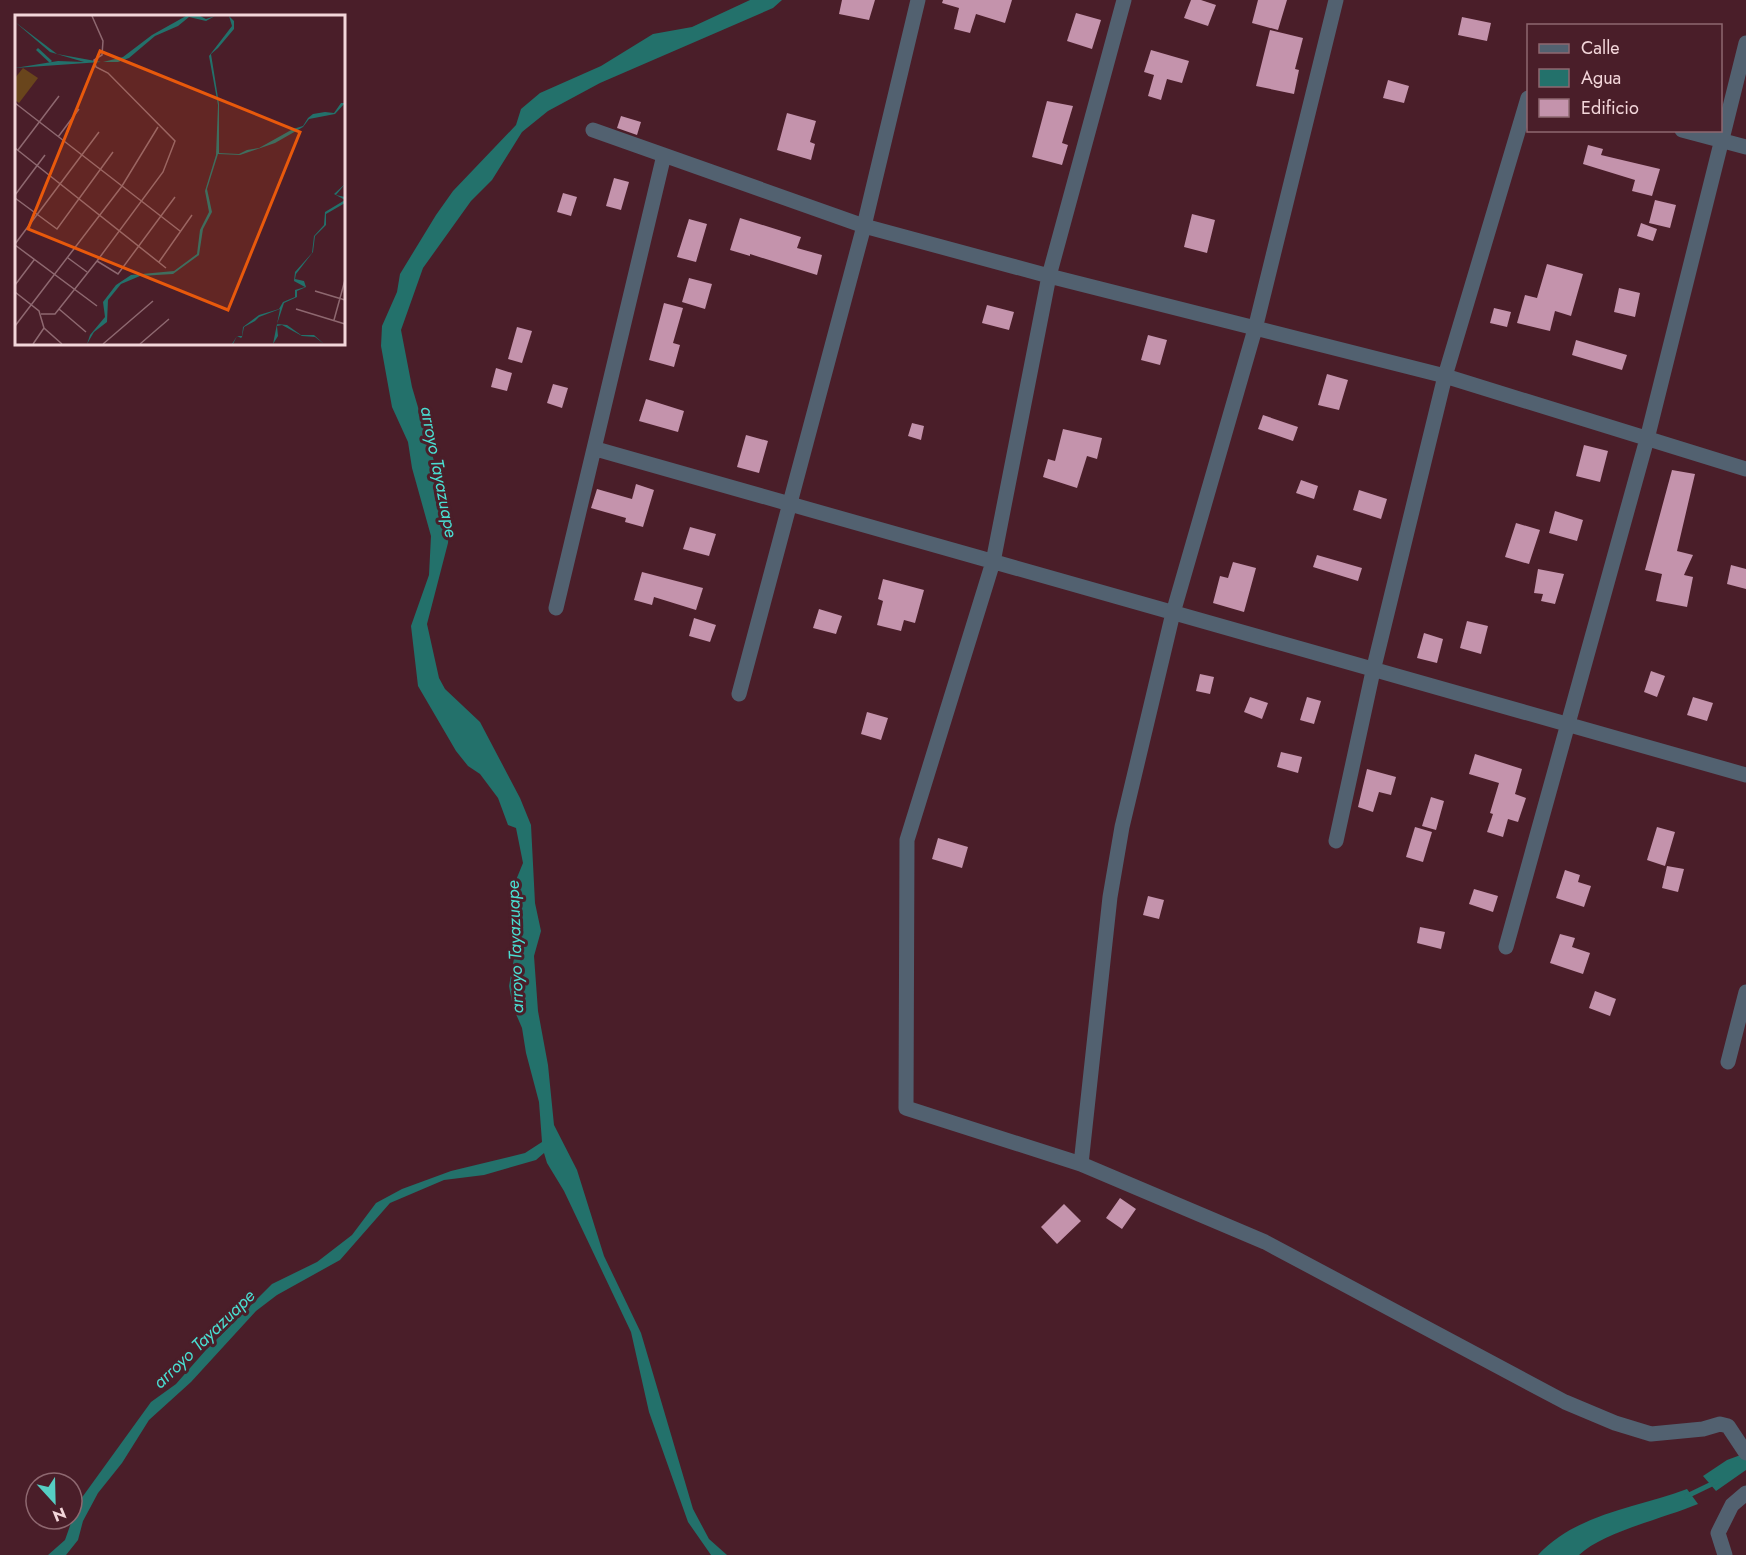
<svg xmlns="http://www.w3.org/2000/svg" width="1746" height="1555" viewBox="0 0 1746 1555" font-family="Jost,sans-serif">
  <rect width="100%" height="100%" fill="#4a1e29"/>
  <!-- water -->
  <path fill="#23716b" d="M 750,0 L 782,0 L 773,8 L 600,83 L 548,111 L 522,132 L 492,180 L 471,201 L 423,268 L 401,330 L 412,387 L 450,515 L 448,543 L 427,624 L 439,678 L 445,689 L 480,722 L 520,798 L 531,825 L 535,903 L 541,931 L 534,956 L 538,1011 L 548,1065 L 554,1125 L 577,1170 L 604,1256 L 641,1333 L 693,1509 L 709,1539 L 727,1555 L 711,1555 L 688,1522 L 649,1412 L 631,1332 L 564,1191 L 547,1163 L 544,1153 L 536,1160 L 484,1175 L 444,1180 L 390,1203 L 340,1260 L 277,1295 L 256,1311 L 191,1382 L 149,1420 L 122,1463 L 98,1493 L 83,1521 L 78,1540 L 66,1555 L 48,1555 L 65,1540 L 78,1503 L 151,1402 L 176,1384 L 205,1351 L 272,1284 L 317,1262 L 352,1235 L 376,1203 L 402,1189 L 451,1171 L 525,1153 L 542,1142 L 539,1102 L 526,1053 L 522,1028 L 513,1007 L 509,986 L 519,931 L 514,885 L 523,863 L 516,828 L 508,825 L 498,798 L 480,774 L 468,766 L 456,751 L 418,686 L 411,626 L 429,575 L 431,536 L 412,468 L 408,442 L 392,407 L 381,346 L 382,326 L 397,292 L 400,274 L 436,215 L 453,191 L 516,125 L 521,109 L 540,93 L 601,66 L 653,34 L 692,27 Z
    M 1746,1453 L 1746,1470 L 1716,1491 L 1703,1476 L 1727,1460 Z
    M 1687,1489 L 1698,1504 C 1665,1518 1603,1532 1579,1555 L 1538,1555 C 1577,1513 1637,1508 1687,1489 Z"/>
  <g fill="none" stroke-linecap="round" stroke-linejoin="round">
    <!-- stream -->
    <path stroke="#23716b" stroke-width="5" d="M 1687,1496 L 1716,1482"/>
  </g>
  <!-- building -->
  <path fill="#c493ac" d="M 842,0 L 875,0 L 869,20 L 839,14 Z
    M 943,0 L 1012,0 L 1005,23 L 976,14 L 970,33 L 954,29 L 959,8 L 942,3 Z
    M 1191,0 L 1201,0 L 1216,5 L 1208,26 L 1184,18 Z
    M 1258,0 L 1287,0 L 1278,30 L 1252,23 Z
    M 1076,13 L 1101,20 L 1092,49 L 1067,41 Z
    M 1462,17 L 1491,23 L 1487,41 L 1458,35 Z
    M 1270,30 L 1303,38 L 1295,69 L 1299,70 L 1294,94 L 1256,86 Z
    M 1151,50 L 1189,61 L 1182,83 L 1167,79 L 1161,100 L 1148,96 L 1154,75 L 1144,72 Z
    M 1388,80 L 1409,86 L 1404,103 L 1383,98 Z
    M 1047,101 L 1073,106 L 1062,143 L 1068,145 L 1062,165 L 1032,157 Z
    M 787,113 L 816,121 L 810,142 L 815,144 L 811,160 L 777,150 Z
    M 621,116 L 641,122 L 637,135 L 617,128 Z
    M 1588,145 L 1603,149 L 1601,155 L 1660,169 L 1652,196 L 1632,191 L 1635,180 L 1583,164 Z
    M 614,178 L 629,182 L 621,210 L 606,206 Z
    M 563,193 L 577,197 L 571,216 L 557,212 Z
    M 1655,200 L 1676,205 L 1670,228 L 1649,223 Z
    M 1192,214 L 1215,220 L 1207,253 L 1184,247 Z
    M 740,218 L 801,237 L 797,248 L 822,255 L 817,275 L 750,254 L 750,256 L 730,250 Z
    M 689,219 L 707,224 L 696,262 L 677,257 Z
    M 1641,223 L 1657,229 L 1653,241 L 1637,236 Z
    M 1547,264 L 1583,274 L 1571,316 L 1555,311 L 1550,331 L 1517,323 L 1525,295 L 1537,298 Z
    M 689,278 L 712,284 L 705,309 L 682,302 Z
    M 1619,288 L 1640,293 L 1635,317 L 1614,312 Z
    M 664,303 L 683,308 L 673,343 L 680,345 L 674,367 L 649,360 Z
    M 987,305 L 1014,312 L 1009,330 L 982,323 Z
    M 1494,308 L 1511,312 L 1507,327 L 1490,323 Z
    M 517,327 L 532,331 L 522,363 L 508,359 Z
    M 1148,335 L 1167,340 L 1160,365 L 1141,360 Z
    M 1576,340 L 1627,355 L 1622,370 L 1572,355 Z
    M 496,368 L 512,373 L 507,391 L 491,387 Z
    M 1327,374 L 1348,380 L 1339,410 L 1318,405 Z
    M 553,384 L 568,388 L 562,408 L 547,403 Z
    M 646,399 L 684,411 L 678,432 L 639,421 Z
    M 1263,415 L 1298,427 L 1293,441 L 1258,429 Z
    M 912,423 L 924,426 L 921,440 L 908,436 Z
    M 1063,429 L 1102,438 L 1097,459 L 1087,456 L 1077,488 L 1043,477 L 1048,459 L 1055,461 Z
    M 746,435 L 768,441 L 759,473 L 737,467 Z
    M 1584,445 L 1608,451 L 1600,482 L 1576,476 Z
    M 1672,470 L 1695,474 L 1677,551 L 1693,555 L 1684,575 L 1693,577 L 1687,607 L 1656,601 L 1662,574 L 1645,570 Z
    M 1301,480 L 1318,486 L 1314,499 L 1296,493 Z
    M 636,484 L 654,490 L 643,527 L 625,522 L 626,518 L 591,508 L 597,489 L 632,499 Z
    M 1359,490 L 1387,499 L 1381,519 L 1353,510 Z
    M 1555,511 L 1583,520 L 1577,541 L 1549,533 Z
    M 1516,523 L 1540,530 L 1529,564 L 1505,557 Z
    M 690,527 L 716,534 L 709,556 L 683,549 Z
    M 1317,555 L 1362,568 L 1358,581 L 1313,567 Z
    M 1233,562 L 1256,568 L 1244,612 L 1213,603 L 1220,576 L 1228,578 Z
    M 1731,565 L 1746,569 L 1746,589 L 1727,584 Z
    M 1538,569 L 1564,574 L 1555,604 L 1541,601 L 1543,594 L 1534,593 Z
    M 642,572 L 703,588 L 696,610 L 654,597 L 652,605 L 634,600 Z
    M 883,579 L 924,590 L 915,623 L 904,620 L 901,631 L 877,625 L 883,601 L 878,599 Z
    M 819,609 L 842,616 L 836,634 L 813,628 Z
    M 694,618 L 716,625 L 710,642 L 689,636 Z
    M 1467,621 L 1488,626 L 1481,654 L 1460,648 Z
    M 1424,633 L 1443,639 L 1437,663 L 1417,658 Z
    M 1651,671 L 1665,676 L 1657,697 L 1644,692 Z
    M 1200,674 L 1214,677 L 1210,694 L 1196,691 Z
    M 1250,697 L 1268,703 L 1262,719 L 1244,712 Z
    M 1307,697 L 1321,701 L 1314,724 L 1300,720 Z
    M 1693,697 L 1713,703 L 1707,721 L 1687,715 Z
    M 867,712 L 888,718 L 881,740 L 861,734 Z
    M 1281,752 L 1302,757 L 1298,773 L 1277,767 Z
    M 1475,754 L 1522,769 L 1515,794 L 1526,798 L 1518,822 L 1508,819 L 1503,837 L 1487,832 L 1493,814 L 1490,813 L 1499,783 L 1469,774 Z
    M 1367,769 L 1396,777 L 1391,795 L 1379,792 L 1373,812 L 1358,807 Z
    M 1431,797 L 1444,801 L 1436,830 L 1422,826 Z
    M 1415,827 L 1432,832 L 1423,862 L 1406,857 Z
    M 1657,827 L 1675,832 L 1665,866 L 1647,860 Z
    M 938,838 L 968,847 L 962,868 L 932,859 Z
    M 1667,866 L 1684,869 L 1678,892 L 1662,888 Z
    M 1565,870 L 1580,875 L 1578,882 L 1591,886 L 1584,907 L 1556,898 Z
    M 1474,889 L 1498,896 L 1493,912 L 1469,904 Z
    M 1148,896 L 1164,900 L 1159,919 L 1143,915 Z
    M 1420,927 L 1445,932 L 1441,949 L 1417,943 Z
    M 1560,934 L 1575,938 L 1572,947 L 1590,953 L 1583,974 L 1550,963 Z
    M 1595,991 L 1616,999 L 1610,1016 L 1589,1008 Z
    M 1120,1198 L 1136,1209 L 1122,1229 L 1106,1218 Z
    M 1064,1204 L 1081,1221 L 1057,1244 L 1041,1227 Z"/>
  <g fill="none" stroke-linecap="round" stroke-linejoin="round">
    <!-- minor -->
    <path stroke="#526170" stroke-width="15" d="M 1124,0 L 1049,276 L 993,562 L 907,840 L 906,1108 L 1081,1164 L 1265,1242 L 1565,1402 L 1615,1423 L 1651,1434 L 1703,1429 L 1720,1424 L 1728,1426 L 1746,1453
      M 593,130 L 864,226 L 1049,276 L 1445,376 L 1746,469
      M 1682,130 L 1746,147
      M 596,449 L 1746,775
      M 556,608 L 664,155
      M 739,694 L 864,226 L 918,0
      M 1336,841 L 1373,671 L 1445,376 L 1528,98
      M 1506,947 L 1647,439 L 1746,43
      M 1728,1062 L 1746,992
      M 1081,1164 L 1110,897 L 1122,827 L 1173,613 L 1255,329 L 1336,0
      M 1725,1555 L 1718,1533 L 1732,1505 L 1746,1493"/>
  </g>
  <g text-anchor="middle" stroke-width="6" stroke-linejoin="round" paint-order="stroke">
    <!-- water labels -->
    <g font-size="18" font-style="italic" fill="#4addd1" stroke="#4a1e29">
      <text transform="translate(439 472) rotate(79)" y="6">arroyo Tayazuape</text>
      <text transform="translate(515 947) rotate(-92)" y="6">arroyo Tayazuape</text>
      <text transform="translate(204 1339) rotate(-44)" y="6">arroyo Tayazuape</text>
    </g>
  </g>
  <!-- overview -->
  <g transform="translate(15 15)">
    <rect width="330" height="330" fill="#4a1e29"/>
    <path d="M 8,53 L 23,63 L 4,88 L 0,85 L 0,63 Z" fill="#69451c"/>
    <path d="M 171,1 L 185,1 L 191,4 L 200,1 L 191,6 L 174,2 L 163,11 L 140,21 L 114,43 L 103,47 L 88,47 L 108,42 L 137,20 ZM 214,1 L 219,6 L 219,14 L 203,33 L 196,39 L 204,89 L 204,138 L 224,139 L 232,135 L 244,133 L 278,114 L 288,111 L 293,103 L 298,99 L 310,97 L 319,98 L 326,88 L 330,88 L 320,99 L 294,104 L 288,112 L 260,128 L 225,140 L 203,139 L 192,174 L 197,197 L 188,214 L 184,240 L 158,259 L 125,261 L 106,269 L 93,285 L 92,307 L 79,317 L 72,329 L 75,320 L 90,302 L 88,287 L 101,270 L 116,260 L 159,256 L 182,239 L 185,215 L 194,197 L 190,176 L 201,140 L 203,90 L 194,41 L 217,11 ZM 0,7 L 42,39 L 86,47 L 0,53 L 43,46 L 69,47 L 35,37 ZM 330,169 L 321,180 L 330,182 L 330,188 L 311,199 L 311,210 L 300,221 L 298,237 L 281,259 L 280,264 L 289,266 L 291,272 L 282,276 L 282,282 L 269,288 L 262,309 L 272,310 L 286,320 L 299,320 L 309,329 L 300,322 L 287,321 L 267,310 L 262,311 L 263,321 L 258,329 L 265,294 L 244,302 L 240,306 L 229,312 L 227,322 L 226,323 L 222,321 L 218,329 L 217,329 L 222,321 L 227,321 L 228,312 L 244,300 L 264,294 L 268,287 L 280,282 L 280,275 L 290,272 L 279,266 L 280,257 L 297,238 L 299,221 L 309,210 L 310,197 L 330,185 L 319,179 Z" fill="#23716b"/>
    <path fill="none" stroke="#23716b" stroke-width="3" d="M 22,34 L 36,47"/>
    <path fill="none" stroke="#8e6870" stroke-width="1.5" d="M 0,88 L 165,216M 43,122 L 64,94M 0,133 L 151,253M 3,135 L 44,81M 0,180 L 30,140M 0,183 L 42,214 L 98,137M 0,229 L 84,117M 0,230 L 82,291M 53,243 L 72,257M 82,246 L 103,259 L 160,182M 144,247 L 177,200M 0,270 L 19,245M 300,276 L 330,285M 0,277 L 24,296 L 29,313 L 47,329M 44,294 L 71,317M 281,294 L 330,309M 26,299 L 40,299 L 82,246 L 148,157 L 160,126 L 93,58 L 81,52 L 79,45 L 87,40 L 88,26 L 77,1M 319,305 L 330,265M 0,311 L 107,171 L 143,112M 18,329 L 29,313M 88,329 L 138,286M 125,329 L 154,304"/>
    <path fill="#e8590c" fill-opacity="0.15" stroke="#e8590c" stroke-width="3" d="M 85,36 L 285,117 L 213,295 L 13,214 Z"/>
    <rect width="330" height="330" fill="none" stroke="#f3d6da" stroke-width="3"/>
  </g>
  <!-- legend -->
  <rect x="1527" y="24" width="195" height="108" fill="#4a1e29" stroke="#8e6870" stroke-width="1.5"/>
  <rect x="1539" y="44" width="30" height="9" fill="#526170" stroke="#8e6870" stroke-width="1.5"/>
  <text x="1581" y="54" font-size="18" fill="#f3d6da">Calle</text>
  <rect x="1539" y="69" width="30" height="18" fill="#23716b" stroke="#8e6870" stroke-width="1.5"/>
  <text x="1581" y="84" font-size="18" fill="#f3d6da">Agua</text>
  <rect x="1539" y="99" width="30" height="18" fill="#c493ac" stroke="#8e6870" stroke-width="1.5"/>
  <text x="1581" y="114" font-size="18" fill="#f3d6da">Edificio</text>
  <!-- north arrow -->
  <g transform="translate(54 1501) rotate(158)"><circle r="28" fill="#4a1e29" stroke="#8e6870" stroke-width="1.5"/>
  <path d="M0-4.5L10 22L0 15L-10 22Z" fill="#56cec3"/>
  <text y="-9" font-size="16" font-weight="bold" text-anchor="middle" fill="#f3d6da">N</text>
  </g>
</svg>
